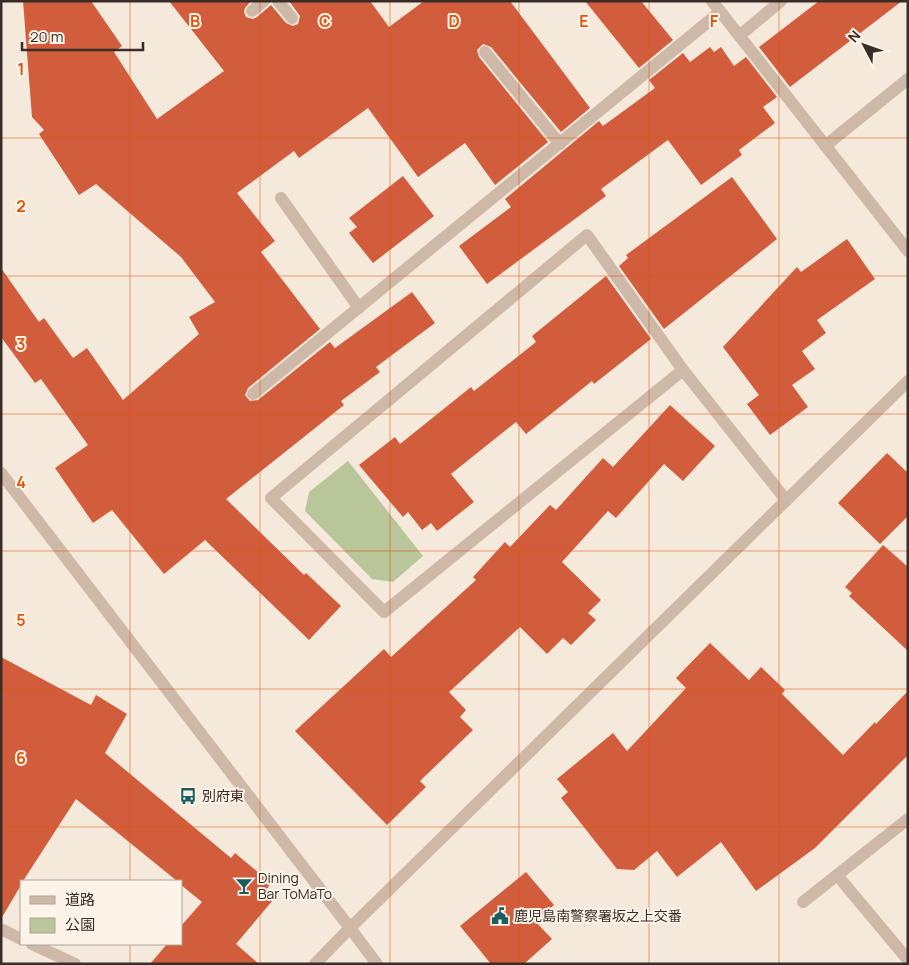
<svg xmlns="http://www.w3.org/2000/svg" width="909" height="965" viewBox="0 0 909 965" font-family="Manrope,'Noto Sans JP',sans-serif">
  <rect width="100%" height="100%" fill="#f5e9dc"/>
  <!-- green -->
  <path fill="#b8c69a" d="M 348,461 L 423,556 L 393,582 L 372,579 L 305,511 L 309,492 Z"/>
  <!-- building -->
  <path fill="#d25d3d" d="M 23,1 L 91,1 L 122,46 L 114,52 L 157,119 L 224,71 L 169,1 L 251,1 L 245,8 L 244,12 L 246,17 L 253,19 L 257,17 L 271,5 L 286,23 L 293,26 L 298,24 L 300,16 L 289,1 L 370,1 L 389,27 L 424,1 L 510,1 L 590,108 L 561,132 L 491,47 L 483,44 L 477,50 L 479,57 L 548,142 L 495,185 L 465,143 L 418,177 L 368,108 L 299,158 L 294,151 L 237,193 L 275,241 L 261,252 L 320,329 L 248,388 L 245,395 L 250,401 L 258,400 L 330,342 L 335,348 L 412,292 L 435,323 L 376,367 L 380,372 L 341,401 L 344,405 L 226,499 L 304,575 L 306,573 L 341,606 L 309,640 L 205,540 L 164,574 L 112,510 L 93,523 L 55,468 L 88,445 L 41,379 L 35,383 L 1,337 L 1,268 L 39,322 L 44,318 L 73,358 L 87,348 L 123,400 L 199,334 L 189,317 L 215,302 L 181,257 L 96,184 L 79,195 L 39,134 L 44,130 L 32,117 Z
    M 585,1 L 641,1 L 673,40 L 639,68 Z
    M 819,1 L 902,1 L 790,87 L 759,47 Z
    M 710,47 L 714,52 L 721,47 L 734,66 L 746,57 L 777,97 L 763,107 L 775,123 L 739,150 L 742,155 L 701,185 L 668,140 L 601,189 L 606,196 L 487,284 L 459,246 L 511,207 L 505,199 L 599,121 L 603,126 L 655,88 L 649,80 L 683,53 L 690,62 Z
    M 403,176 L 434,216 L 373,263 L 349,233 L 357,227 L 349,218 Z
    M 732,177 L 777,239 L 664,329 L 619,266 L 628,258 L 626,255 Z
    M 847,239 L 875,279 L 817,320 L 826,333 L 802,351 L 815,369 L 792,385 L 808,407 L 770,435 L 747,404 L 759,395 L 723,347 L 797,267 L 801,272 Z
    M 606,276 L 651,339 L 594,384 L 592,381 L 526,434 L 516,422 L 451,474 L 474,502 L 437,531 L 431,523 L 422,530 L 408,512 L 403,517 L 359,465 L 395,437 L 400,444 L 471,387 L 474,391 L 536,342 L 532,336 Z
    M 670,405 L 715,446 L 683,481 L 664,464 L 616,518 L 608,511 L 562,562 L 601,600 L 588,613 L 596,620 L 571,645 L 563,638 L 547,654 L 520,627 L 449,692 L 466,710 L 460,717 L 473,730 L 420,781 L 426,787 L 387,825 L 295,731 L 384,649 L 391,657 L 476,580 L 473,577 L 505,542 L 510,547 L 550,505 L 556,510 L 603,458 L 613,467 Z
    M 887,453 L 908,473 L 908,516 L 880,544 L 838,503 Z
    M 883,545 L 908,567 L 908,651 L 849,596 L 852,593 L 845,587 Z
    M 710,643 L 749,680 L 761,667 L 785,690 L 782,694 L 843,755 L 875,722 L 876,724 L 908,691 L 908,755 L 815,848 L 756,891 L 721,842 L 677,877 L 657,851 L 634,870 L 617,869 L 561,798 L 568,792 L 557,779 L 613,733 L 627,751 L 686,688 L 676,678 Z
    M 1,657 L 91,705 L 96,695 L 127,714 L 105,753 L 231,858 L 235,853 L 271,883 L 264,893 L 273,900 L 236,944 L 259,964 L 150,964 L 167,944 L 181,944 L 181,926 L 202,902 L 181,885 L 181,881 L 177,881 L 76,799 L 23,881 L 21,881 L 21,885 L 1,919 Z
    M 526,872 L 554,905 L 535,921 L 552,939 L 524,964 L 491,964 L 460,926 Z"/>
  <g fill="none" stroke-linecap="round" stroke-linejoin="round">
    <!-- minor -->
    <path stroke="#ceb8a7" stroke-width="12" d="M 278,1 L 292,18
      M 712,1 L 908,251
      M 252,11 L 264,1
      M 739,36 L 781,1
      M 485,52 L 560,144
      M 825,146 L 908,79
      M 281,198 L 359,308
      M 683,370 L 384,612 L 271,498 L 587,235 L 683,370 L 786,500
      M 253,394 L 720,12
      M 837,875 L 908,960
      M 803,902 L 908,819
      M 1,929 L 21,939
      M 32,944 L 75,964
      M 377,964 L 350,928 L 908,381"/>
    <!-- tertiary -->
    <path stroke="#ceb8a7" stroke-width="12" d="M 1,473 L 350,928 L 315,964"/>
  </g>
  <!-- grid -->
  <path fill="none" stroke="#df570d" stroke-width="1" stroke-opacity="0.55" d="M 130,1 L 130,881M 260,1 L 260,964M 390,1 L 390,964M 519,1 L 519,964M 649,1 L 649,964M 779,1 L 779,964M 1,138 L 908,138M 1,276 L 908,276M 1,414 L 908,414M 1,551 L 908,551M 1,689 L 908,689M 1,827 L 908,827M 130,944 L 130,964"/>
  <!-- icons -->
  <defs>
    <g id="bus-bare" transform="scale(1.35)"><path d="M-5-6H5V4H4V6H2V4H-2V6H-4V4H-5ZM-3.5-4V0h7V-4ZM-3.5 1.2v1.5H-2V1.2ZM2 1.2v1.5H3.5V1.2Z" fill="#195d60" stroke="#fcf3e9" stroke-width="2.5" paint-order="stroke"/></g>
    <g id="bar-bare" transform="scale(1.35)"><path d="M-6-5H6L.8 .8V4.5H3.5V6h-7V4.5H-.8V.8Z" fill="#195d60" stroke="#fcf3e9" stroke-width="2.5" paint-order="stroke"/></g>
    <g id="civic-bare" transform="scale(1.35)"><path d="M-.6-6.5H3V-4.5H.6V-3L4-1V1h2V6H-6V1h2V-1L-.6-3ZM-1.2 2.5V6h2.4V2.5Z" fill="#195d60" stroke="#fcf3e9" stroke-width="2.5" paint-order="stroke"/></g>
  </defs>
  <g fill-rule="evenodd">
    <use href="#bus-bare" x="188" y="796"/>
    <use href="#bar-bare" x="244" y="886"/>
    <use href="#civic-bare" x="500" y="916"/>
  </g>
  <g text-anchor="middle" stroke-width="4" stroke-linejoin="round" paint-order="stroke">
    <!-- poi labels -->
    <g font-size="14" fill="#3a2d28" stroke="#fcf3e9" text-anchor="start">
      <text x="202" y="801">別府東</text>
      <text x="258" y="883">Dining<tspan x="258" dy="16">Bar ToMaTo</tspan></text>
      <text x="514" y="921">鹿児島南警察署坂之上交番</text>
    </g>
  </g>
  <g font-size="16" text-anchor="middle" font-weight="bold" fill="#df570d" stroke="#fcf3e9" stroke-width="4" stroke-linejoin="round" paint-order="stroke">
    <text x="195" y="27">B</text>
    <text x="325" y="27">C</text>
    <text x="454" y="27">D</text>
    <text x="584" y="27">E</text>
    <text x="714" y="27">F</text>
    <text x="21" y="75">1</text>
    <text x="21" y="212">2</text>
    <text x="21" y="350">3</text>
    <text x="21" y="488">4</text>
    <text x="21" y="626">5</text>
    <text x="21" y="764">6</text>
  </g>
  <!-- border -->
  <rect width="909" height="965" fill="none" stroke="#3a2d28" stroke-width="5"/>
  <!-- legend -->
  <rect x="20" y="880" width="162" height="65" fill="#fcf3e9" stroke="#aea49c"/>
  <rect x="30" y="896" width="25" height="8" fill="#ceb8a7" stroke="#aea49c"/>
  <text x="65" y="905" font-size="15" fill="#3a2d28">道路</text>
  <rect x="30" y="918" width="25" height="15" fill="#b8c69a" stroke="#aea49c"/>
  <text x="65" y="930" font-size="15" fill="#3a2d28">公園</text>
  <!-- north arrow -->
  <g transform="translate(864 45) rotate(311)" stroke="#fcf3e9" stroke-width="4" paint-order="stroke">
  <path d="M0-4L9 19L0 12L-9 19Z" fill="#3a2d28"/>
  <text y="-8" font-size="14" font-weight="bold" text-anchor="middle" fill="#3a2d28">N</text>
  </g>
  <!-- scale -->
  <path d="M22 42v8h121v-8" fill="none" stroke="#3a2d28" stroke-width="2.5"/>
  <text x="30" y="42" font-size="15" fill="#3a2d28" stroke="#fcf3e9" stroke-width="4" paint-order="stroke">20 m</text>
</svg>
